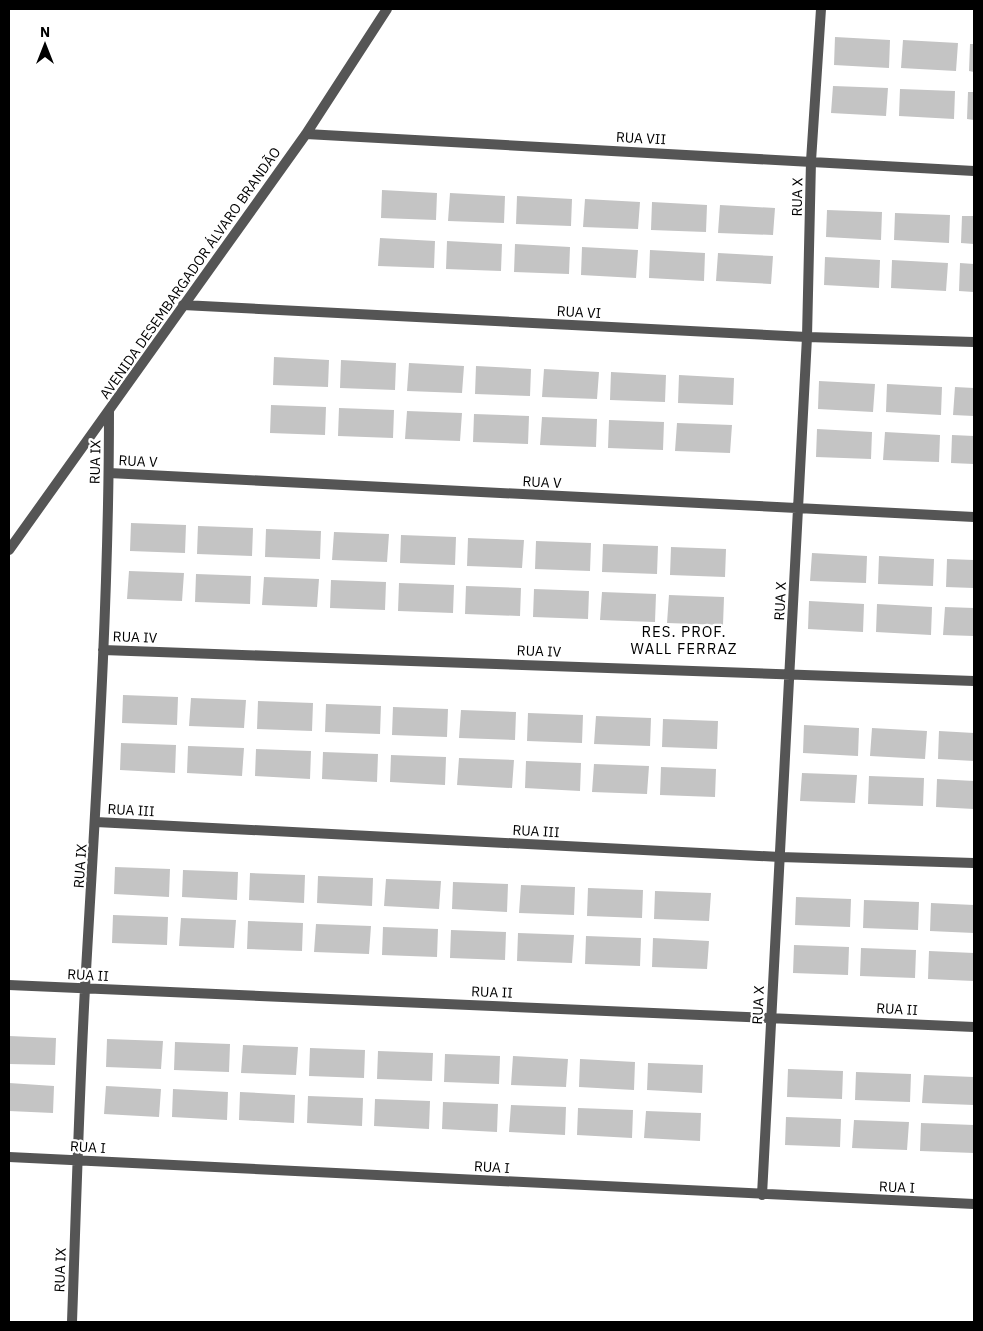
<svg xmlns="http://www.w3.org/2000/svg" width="983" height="1331" viewBox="0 0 983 1331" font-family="'IBM Plex Sans',sans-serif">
  <rect width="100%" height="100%" fill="#fff"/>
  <!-- building -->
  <path fill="#c4c4c4" d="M 835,37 L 890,40 L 889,68 L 834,65 Z
    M 903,40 L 958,43 L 956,71 L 901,68 Z
    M 970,44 L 974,44 L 974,72 L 969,71 Z
    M 833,86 L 888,88 L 886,116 L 831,113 Z
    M 900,89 L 955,91 L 954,119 L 899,116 Z
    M 968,92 L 974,92 L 974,120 L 967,119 Z
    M 382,190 L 437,193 L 436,220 L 381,218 Z
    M 450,193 L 505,196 L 504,223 L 448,221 Z
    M 517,196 L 572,199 L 571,226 L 516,224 Z
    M 585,199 L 640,202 L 638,229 L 583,227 Z
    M 652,202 L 707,205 L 706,232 L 651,230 Z
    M 720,205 L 775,208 L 773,235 L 718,233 Z
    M 827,210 L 882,212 L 881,240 L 826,237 Z
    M 895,213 L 950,215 L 949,243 L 894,240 Z
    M 962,216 L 974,216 L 974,244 L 961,243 Z
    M 380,238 L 435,241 L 434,268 L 378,266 Z
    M 447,241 L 502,244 L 501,271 L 446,269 Z
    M 515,244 L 570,247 L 569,274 L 514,272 Z
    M 582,247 L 638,250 L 636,278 L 581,275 Z
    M 650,250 L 705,253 L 704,281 L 649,278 Z
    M 718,253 L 773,256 L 771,284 L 716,281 Z
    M 825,257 L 880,260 L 879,288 L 824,285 Z
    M 892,260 L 948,263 L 946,291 L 891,288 Z
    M 960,263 L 974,264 L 974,292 L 959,291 Z
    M 274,357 L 329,360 L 328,387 L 273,385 Z
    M 341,360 L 396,363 L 395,390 L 340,388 Z
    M 409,363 L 464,366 L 462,393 L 407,391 Z
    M 476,366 L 531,369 L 530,396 L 475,394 Z
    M 544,369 L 599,372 L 597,399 L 542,397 Z
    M 611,372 L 666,375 L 665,402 L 610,400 Z
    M 679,375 L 734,378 L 733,405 L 678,403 Z
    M 819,381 L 875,384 L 873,412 L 818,409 Z
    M 887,384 L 942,387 L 941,415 L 886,412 Z
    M 955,387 L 974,388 L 974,416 L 953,415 Z
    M 271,405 L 326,407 L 325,435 L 270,433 Z
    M 339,408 L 394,410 L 393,438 L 338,436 Z
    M 407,411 L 462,413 L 460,441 L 405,439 Z
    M 474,414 L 529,416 L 528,444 L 473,442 Z
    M 542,417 L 597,419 L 596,447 L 540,445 Z
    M 609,420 L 664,422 L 663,450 L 608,448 Z
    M 677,423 L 732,425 L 730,453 L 675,451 Z
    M 817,429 L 872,432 L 871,459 L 816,457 Z
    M 885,432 L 940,435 L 939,462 L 883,460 Z
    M 952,435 L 974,436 L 974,464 L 951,463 Z
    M 131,523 L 186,525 L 185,553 L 130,551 Z
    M 198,526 L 253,528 L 252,556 L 197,554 Z
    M 266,529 L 321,531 L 320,559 L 265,557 Z
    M 334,532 L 389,534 L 387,562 L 332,560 Z
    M 401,535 L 456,537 L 455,565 L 400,563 Z
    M 468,538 L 524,540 L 522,568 L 467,566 Z
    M 536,541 L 591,543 L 590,571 L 535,569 Z
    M 603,544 L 658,546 L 657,574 L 602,572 Z
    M 671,547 L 726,549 L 725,577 L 670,575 Z
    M 812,553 L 867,556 L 866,583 L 810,581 Z
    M 879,556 L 934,559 L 933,586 L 878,584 Z
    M 947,559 L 974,560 L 974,588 L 946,587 Z
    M 129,571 L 184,573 L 182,601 L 127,599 Z
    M 196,574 L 251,576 L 250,604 L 195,602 Z
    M 264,577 L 319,579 L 317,607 L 262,605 Z
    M 331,580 L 386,582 L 385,610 L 330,608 Z
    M 399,583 L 454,585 L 453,613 L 398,611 Z
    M 466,586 L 521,588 L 520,616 L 465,614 Z
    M 534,589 L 589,591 L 588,619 L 533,617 Z
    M 602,592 L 656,594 L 655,622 L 600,620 Z
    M 669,595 L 724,597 L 723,625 L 667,623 Z
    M 809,601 L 864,604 L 863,632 L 808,629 Z
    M 877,604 L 932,607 L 931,635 L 876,632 Z
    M 945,607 L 974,608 L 974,636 L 943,635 Z
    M 123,695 L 178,697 L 177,725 L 122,723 Z
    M 191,698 L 246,700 L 244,728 L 189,726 Z
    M 258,701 L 313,703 L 312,731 L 257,729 Z
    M 326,704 L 381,706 L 380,734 L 325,732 Z
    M 393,707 L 448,709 L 447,737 L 392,735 Z
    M 461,710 L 516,712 L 515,740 L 459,738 Z
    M 528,713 L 583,715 L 582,743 L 527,741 Z
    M 596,716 L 651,718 L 650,746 L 594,744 Z
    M 663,719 L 718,721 L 717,749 L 662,747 Z
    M 804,725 L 859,728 L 858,756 L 803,753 Z
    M 872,728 L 927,731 L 925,759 L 870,756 Z
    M 939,731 L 974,733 L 974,761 L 938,759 Z
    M 121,743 L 176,745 L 175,773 L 120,770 Z
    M 188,746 L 244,748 L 242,776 L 187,773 Z
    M 256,749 L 311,751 L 310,779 L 255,776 Z
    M 323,752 L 378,754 L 377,782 L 322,779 Z
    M 391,755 L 446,757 L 445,785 L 390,782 Z
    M 459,758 L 514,760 L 512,788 L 457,785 Z
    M 526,761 L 581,763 L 580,791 L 525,788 Z
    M 594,764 L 649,766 L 647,794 L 592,792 Z
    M 661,767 L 716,769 L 715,797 L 660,795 Z
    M 802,773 L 857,775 L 855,803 L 800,801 Z
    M 869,776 L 924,778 L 923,806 L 868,804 Z
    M 937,779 L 974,781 L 974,809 L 936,807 Z
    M 115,867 L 170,869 L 169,897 L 114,894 Z
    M 183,870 L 238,872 L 237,900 L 182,897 Z
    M 250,873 L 305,875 L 304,903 L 249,900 Z
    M 318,876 L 373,878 L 372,906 L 317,903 Z
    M 386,879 L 441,881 L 439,909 L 384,906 Z
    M 453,882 L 508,884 L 507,912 L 452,909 Z
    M 521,885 L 575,887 L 574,915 L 519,913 Z
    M 588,888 L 643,890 L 642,918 L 587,916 Z
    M 655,891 L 711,893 L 709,921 L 654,919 Z
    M 796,897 L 851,899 L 850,927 L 795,925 Z
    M 864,900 L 919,902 L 918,930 L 863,928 Z
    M 931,903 L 974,905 L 974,933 L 930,931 Z
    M 113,915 L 168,917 L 167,945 L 112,943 Z
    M 181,918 L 236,920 L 234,948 L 179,946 Z
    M 248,921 L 303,923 L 302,951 L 247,949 Z
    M 316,924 L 371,926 L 369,954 L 314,952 Z
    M 383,927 L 438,929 L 437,957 L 382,955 Z
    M 451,930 L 506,932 L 505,960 L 450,958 Z
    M 518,933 L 574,935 L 572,963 L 517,961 Z
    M 586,936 L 641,938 L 640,966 L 585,964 Z
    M 653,938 L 709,941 L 707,969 L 652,967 Z
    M 794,945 L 849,947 L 848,975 L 793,973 Z
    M 861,948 L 916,950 L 915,978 L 860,976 Z
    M 929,951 L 974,953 L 974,981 L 928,979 Z
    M 9,1036 L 56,1038 L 55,1065 L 9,1064 Z
    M 107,1039 L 163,1041 L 161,1069 L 106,1067 Z
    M 175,1042 L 230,1044 L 229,1072 L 174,1070 Z
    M 243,1045 L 298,1047 L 296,1075 L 241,1073 Z
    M 310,1048 L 365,1050 L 364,1078 L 309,1076 Z
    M 378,1051 L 433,1053 L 432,1081 L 377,1079 Z
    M 445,1054 L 500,1056 L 499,1084 L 444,1082 Z
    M 513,1056 L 568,1059 L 566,1087 L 511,1085 Z
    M 580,1059 L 635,1062 L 634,1090 L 579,1087 Z
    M 648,1063 L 703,1065 L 702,1093 L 647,1090 Z
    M 788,1069 L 843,1071 L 842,1099 L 787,1097 Z
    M 856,1072 L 911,1074 L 910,1102 L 855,1100 Z
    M 924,1075 L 974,1077 L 974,1105 L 922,1103 Z
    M 9,1083 L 54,1086 L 53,1113 L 9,1111 Z
    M 106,1086 L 161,1089 L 159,1117 L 104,1114 Z
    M 173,1089 L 228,1092 L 227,1120 L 172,1117 Z
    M 240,1092 L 295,1095 L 294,1123 L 239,1120 Z
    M 308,1096 L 363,1098 L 362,1126 L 307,1123 Z
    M 375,1099 L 430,1101 L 429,1129 L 374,1126 Z
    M 443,1102 L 498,1104 L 497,1132 L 442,1129 Z
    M 511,1105 L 566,1107 L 565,1135 L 509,1132 Z
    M 578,1108 L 633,1110 L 632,1138 L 577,1135 Z
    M 646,1111 L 701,1113 L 700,1141 L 644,1138 Z
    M 786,1117 L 841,1119 L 840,1147 L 785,1145 Z
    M 854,1120 L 909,1122 L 907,1150 L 852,1148 Z
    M 921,1123 L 974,1125 L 974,1153 L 920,1151 Z"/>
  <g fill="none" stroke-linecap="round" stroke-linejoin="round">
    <!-- street -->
    <path stroke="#555" stroke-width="10" d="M 306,134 L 974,171
      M 183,305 L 807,337 L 974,342
      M 109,473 L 974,517
      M 9,550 L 306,134 L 387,9
      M 103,650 L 974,681
      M 96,822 L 780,857 L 974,863
      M 9,985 L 974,1027
      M 9,1157 L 974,1204
      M 762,1195 L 807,337 L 811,161 L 821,9
      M 72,1322 C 76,1211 79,1099 85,988 C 96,796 109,603 109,410"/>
  </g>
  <g text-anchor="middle" stroke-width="4.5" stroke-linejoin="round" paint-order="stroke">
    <!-- street labels -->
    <g font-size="14" fill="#000" stroke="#fff">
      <text transform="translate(641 138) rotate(3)" y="5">RUA VII</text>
      <text transform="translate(797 197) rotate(-89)" y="5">RUA X</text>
      <text transform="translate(190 273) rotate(-55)" y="5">AVENIDA DESEMBARGADOR ÁLVARO BRANDÃO</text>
      <text transform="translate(579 312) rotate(3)" y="5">RUA VI</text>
      <text transform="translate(138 461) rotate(3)" y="5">RUA V</text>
      <text transform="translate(95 462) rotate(-89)" y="5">RUA IX</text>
      <text transform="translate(542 482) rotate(3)" y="5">RUA V</text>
      <text transform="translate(780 601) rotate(-87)" y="5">RUA X</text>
      <text transform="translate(135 637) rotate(2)" y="5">RUA IV</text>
      <text transform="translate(539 651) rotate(2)" y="5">RUA IV</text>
      <text transform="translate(131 810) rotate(3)" y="5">RUA III</text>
      <text transform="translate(536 831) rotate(3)" y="5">RUA III</text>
      <text transform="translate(80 866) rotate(-86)" y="5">RUA IX</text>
      <text transform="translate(88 975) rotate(3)" y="5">RUA II</text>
      <text transform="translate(492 992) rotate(2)" y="5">RUA II</text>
      <text transform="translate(758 1005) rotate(-87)" y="5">RUA X</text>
      <text transform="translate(897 1009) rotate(3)" y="5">RUA II</text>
      <text transform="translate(88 1147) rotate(3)" y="5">RUA I</text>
      <text transform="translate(492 1167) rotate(3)" y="5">RUA I</text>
      <text transform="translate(897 1187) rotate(2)" y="5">RUA I</text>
      <text transform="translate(60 1270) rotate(-88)" y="5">RUA IX</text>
    </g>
    <!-- neighbourhood labels -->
    <g font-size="15" letter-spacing="1" fill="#000" stroke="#fff">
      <text x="684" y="637">RES. PROF.<tspan x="684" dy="17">WALL FERRAZ</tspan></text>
    </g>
  </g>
  <!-- border -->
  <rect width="983" height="1331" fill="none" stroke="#000000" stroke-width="20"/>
  <!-- north arrow -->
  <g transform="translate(45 45)" stroke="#ffffff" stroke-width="4" paint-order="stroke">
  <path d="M0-4L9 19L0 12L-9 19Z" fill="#000000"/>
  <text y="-8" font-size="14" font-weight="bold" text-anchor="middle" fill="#000000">N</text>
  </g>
</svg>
